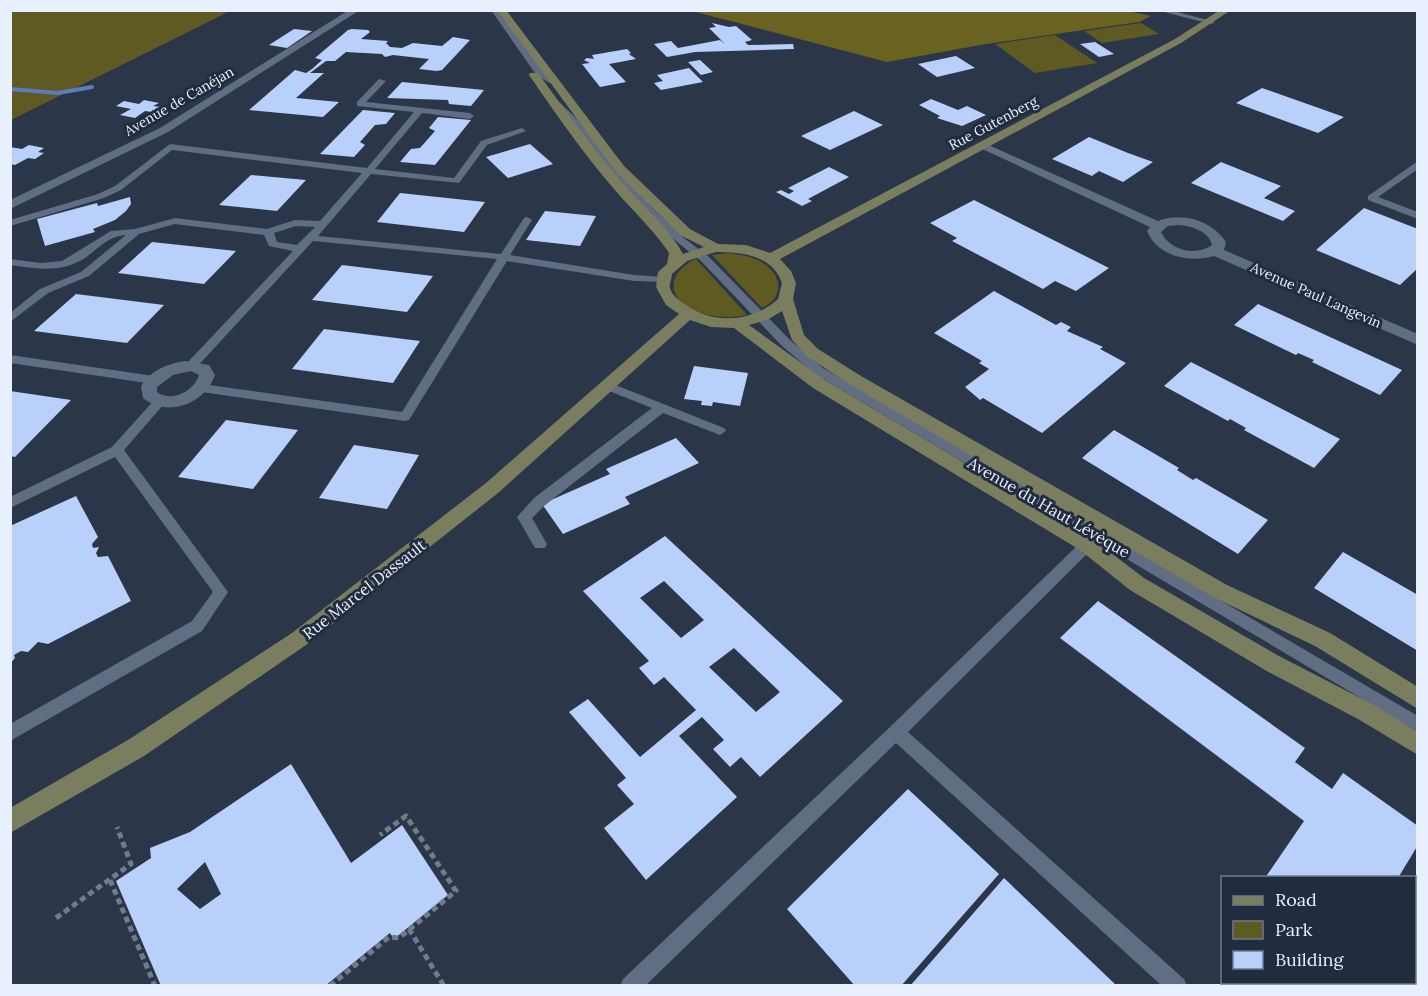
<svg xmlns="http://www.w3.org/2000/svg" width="1428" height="996" viewBox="0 0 1428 996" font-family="Lora,serif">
  <rect width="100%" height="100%" fill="#2b3649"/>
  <!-- green -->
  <path fill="#5f5922" d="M 11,10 L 230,10 L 230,11 L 11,120 Z
    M 1141,23 L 1159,34 L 1102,43 L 1084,31 Z
    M 1055,35 L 1097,63 L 1035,73 L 995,44 Z
    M 727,253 C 738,254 750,256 760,261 C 782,273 786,297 762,308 L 712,255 Z
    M 696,259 L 747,315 C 731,318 716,318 701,313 C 668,303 663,274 696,259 Z"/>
  <!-- forest -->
  <path fill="#6a6220" d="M 1128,11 L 1151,16 L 1139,22 L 986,44 L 887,62 L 692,11 Z"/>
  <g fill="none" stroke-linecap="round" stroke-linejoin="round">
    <!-- stream -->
    <path stroke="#5b7dbf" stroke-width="4" d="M 10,89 L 58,93 L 92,87"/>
  </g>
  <!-- building -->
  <path fill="#b9d0fb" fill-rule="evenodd" d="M 712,23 L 729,27 L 736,26 L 752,40 L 745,42 L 748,45 L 793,44 L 794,49 L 695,52 L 667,57 L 654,44 L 671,41 L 678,48 L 720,40 L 725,44 L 709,28 L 716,27 Z
    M 294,29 L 312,31 L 287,48 L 269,45 Z
    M 352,29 L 368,30 L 370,32 L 361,39 L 388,41 L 386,43 L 390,47 L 402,48 L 413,43 L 442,46 L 453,37 L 470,40 L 442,70 L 437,71 L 419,69 L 429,59 L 393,55 L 385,57 L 382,54 L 346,52 L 335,61 L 326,61 L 310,73 L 324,73 L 296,98 L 339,102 L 323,117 L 249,110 L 295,70 L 306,73 L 312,69 L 322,60 L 315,58 L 348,30 Z
    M 1095,42 L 1114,54 L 1099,57 L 1080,44 Z
    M 627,49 L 631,53 L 629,54 L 636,59 L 609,64 L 626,82 L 600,87 L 582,64 L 590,63 L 584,60 L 587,58 L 594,59 L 592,55 Z
    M 956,56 L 975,68 L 937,77 L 918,64 Z
    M 700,60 L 713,72 L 701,75 L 688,62 Z
    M 689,68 L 703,82 L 661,90 L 654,83 L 663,81 L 657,75 Z
    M 402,82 L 484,90 L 471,106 L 449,104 L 448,100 L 387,98 Z
    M 1262,88 L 1344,117 L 1318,133 L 1236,103 Z
    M 931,99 L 958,110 L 967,106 L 986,115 L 962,126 L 937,118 L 940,116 L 919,105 Z
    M 144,100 L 159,103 L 153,106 L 160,107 L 152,112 L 145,111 L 135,118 L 120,115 L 131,109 L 116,106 L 124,101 L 139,104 Z
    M 363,110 L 395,113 L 386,124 L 375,125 L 360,142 L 365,145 L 354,157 L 320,154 Z
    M 854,111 L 883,125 L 830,150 L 801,136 Z
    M 438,117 L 471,120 L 435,165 L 400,162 L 411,149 L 420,148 L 435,131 L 429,128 Z
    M 1089,137 L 1128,153 L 1153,162 L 1123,182 L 1099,171 L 1092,176 L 1052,159 Z
    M 530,144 L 553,164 L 508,178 L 486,157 Z
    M 29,145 L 44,148 L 38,152 L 44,153 L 35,159 L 28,158 L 15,165 L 10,164 L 10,156 L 13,155 L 10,154 L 10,147 L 22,149 Z
    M 1221,162 L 1281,186 L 1264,198 L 1295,211 L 1283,221 L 1191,183 Z
    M 829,167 L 849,177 L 808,199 L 812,201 L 802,206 L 776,192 L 781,190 L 789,194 L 794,191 L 788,188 Z
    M 251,175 L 306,180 L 277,211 L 219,205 Z
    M 400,193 L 485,202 L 464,232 L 377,222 Z
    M 130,197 L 131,204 L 126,211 L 115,220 L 93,229 L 95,232 L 45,246 L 37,219 L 97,203 L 98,206 Z
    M 974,200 L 1109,268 L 1076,291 L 1055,281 L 1043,289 L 952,241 L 957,238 L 930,223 Z
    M 1364,208 L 1418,229 L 1418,268 L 1400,285 L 1316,250 Z
    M 545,211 L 596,216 L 580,246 L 526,240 Z
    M 152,242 L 236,251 L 204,284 L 118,273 Z
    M 342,265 L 433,276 L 407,312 L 312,300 Z
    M 994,291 L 1056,325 L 1061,322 L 1071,327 L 1067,331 L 1103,347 L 1100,349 L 1126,363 L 1042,433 L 983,398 L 980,400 L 965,387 L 989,369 L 979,363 L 982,361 L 934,333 Z
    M 76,294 L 164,305 L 127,343 L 34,331 Z
    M 1258,304 L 1402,370 L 1380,395 L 1312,362 L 1314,360 L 1298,353 L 1296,355 L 1234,325 Z
    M 324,329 L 420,341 L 393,383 L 292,369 Z
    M 1191,362 L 1340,439 L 1314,468 L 1244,430 L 1246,428 L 1230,419 L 1228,421 L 1164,386 Z
    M 694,366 L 748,373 L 740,406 L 713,402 L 712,406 L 701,405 L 702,401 L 684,399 Z
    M 10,391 L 71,400 L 15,457 L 10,456 Z
    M 226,420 L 298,430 L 253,489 L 178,477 Z
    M 1114,430 L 1179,468 L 1177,470 L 1193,480 L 1196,478 L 1268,520 L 1238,554 L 1082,458 Z
    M 676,438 L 699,463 L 625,497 L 630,504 L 563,534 L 542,504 L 610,474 L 606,469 Z
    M 354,445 L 419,455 L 387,509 L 319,498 Z
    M 76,496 L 98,537 L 92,544 L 93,548 L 99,547 L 96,553 L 98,557 L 108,556 L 131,601 L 48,644 L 38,642 L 28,652 L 21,651 L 14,655 L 15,658 L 10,664 L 10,526 Z
    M 665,536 L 843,701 L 760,777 L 741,757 L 730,767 L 713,749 L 724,740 L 702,717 L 679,736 L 737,797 L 646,880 L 604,828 L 634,804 L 617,785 L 626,778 L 569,712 L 588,699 L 640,757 L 696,710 L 664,677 L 654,685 L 639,668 L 649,661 L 583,591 ZM 664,581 L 704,620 L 681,638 L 640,598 ZM 734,648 L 780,692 L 756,712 L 709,667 Z
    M 1343,552 L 1418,595 L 1418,651 L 1314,588 Z
    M 1098,601 L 1305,748 L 1295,762 L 1332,789 L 1343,773 L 1418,826 L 1418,845 L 1398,878 L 1265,878 L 1304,821 L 1060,638 Z
    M 291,764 L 351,863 L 402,825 L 448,895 L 394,939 L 390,933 L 325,986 L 161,986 L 116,881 L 151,858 L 150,848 L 190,832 ZM 205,862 L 221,894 L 200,909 L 177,889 Z
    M 908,789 L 999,874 L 901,986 L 855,986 L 787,909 Z
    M 1004,878 L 1117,986 L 910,986 Z
    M 1271,982 L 1335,982 L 1333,986 L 1274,986 Z"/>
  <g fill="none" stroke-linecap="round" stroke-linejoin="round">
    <!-- path -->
    <path stroke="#717b8c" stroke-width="5" stroke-dasharray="6 4" stroke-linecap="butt" d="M 110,880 L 155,986
      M 56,918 L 131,864 L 117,827
      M 409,929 L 444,986
      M 330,986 L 389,937 L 399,938 L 456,891 L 406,816 L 380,835"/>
    <!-- lane -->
    <path fill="#616d83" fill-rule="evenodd" d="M 491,10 L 498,10 L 543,72 L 556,79 L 556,83 L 550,83 L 537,76 Z
      M 1156,10 L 1170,10 L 1215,22 L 1211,24 Z
      M 379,79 L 386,81 L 366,102 L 470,113 L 474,116 L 470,119 L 422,113 L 375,169 L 454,178 L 481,141 L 522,128 L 526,131 L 487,145 L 459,183 L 371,174 L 318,236 L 501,254 L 524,218 L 527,217 L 532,220 L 510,255 L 634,275 L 663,277 L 668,280 L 667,282 L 634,281 L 507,261 L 409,420 L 405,421 L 202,392 L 196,388 L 202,384 L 402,412 L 497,259 L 313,241 L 195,369 L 191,370 L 185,366 L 187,363 L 293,251 L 269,246 L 264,235 L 175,224 L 139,234 L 89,276 L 48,293 L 10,322 L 10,313 L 40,289 L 81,272 L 126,235 C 108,236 99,248 85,258 C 62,273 36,269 10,265 L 10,259 L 41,263 L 62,261 L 111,231 L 135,229 L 175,218 L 267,229 L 295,220 L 320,221 L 362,173 L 172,150 L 121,190 L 104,198 L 10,226 L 10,220 L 98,194 L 115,186 L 170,144 L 367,168 L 414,112 L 357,106 L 357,102 ZM 296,226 L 315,227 L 297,245 L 277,242 L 274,233 Z
      M 547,96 L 553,96 L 576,118 L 617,170 L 655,211 L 684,238 L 709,257 L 790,340 L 823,368 L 1418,716 L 1418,732 L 815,374 L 782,346 L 701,261 L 677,242 L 649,215 L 611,174 L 570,121 L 547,100 Z
      M 1418,161 L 1418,169 L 1378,197 L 1418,212 L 1418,219 L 1368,200 L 1368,196 Z
      M 10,355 L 154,376 L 160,380 L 154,384 L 10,363 Z
      M 608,382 L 724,428 L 726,431 L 720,435 L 663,413 L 544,506 L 532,518 L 547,544 L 545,548 L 535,548 L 517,517 L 534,498 L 652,408 L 604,389 L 602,386 Z
      M 160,397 L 166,401 L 164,404 L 124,450 L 228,592 L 202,631 L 10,741 L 10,724 L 192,621 L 213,592 L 115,457 L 10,508 L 10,497 L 112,447 L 156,398 Z
      M 1087,539 L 1092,541 L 1094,545 L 1092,549 L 908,732 L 1184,979 L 1187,986 L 1162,986 L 896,743 L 645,986 L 620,986 L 623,979 L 890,727 L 1082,541 Z"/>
    <!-- street -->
    <path fill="#616d83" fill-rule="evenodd" d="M 349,10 L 360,10 L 168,132 L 10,209 L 10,200 L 160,128 Z
      M 982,142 L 1158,221 C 1182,212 1211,220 1226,242 L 1224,250 L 1418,334 L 1418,345 L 1214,256 C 1189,263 1158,257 1147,231 L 1150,227 L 978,147 L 976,145 ZM 1178,225 C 1191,226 1209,231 1212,245 C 1196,257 1169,250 1161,232 L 1168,226 Z
      M 185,361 L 209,365 L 215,375 C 205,404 168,418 143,398 L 141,386 C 151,370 167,364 185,361 ZM 191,371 L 199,375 C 194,391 172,403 157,392 L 157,387 L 173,375 Z"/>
    <!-- secondary -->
    <path fill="#7a7e5e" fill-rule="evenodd" d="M 497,10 L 506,10 L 624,166 L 690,229 L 718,244 L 746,245 L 770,253 L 1175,39 L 1220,10 L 1231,10 L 1181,43 L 780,259 L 791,271 L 796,283 L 793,299 L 804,335 L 818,349 L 861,376 L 1227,585 L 1330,633 L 1418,687 L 1418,709 L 1315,646 L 1213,597 L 849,384 L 808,357 L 792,340 L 782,311 L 767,320 L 749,325 L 825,380 L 1094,540 L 1144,578 L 1279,656 L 1374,705 L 1418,732 L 1418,755 L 1358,719 L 1265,670 L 1130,590 L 1080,550 L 813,388 L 734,328 L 711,327 L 690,320 L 498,493 L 306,645 L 144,756 L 10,833 L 10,808 L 128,740 L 292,633 L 486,483 L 679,314 L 666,305 L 656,287 L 658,272 L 667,264 L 669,253 C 655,232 638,216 621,197 C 587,159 558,117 529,75 L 530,73 L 538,73 C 567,113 596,153 629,190 C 647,211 670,229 683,254 L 704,247 L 680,235 L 616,172 ZM 716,252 C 742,252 772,255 782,283 L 778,299 C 753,322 714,325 686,305 C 680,301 672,296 670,288 C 669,284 672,278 672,274 L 687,261 Z"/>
  </g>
  <g text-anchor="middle" stroke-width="6" stroke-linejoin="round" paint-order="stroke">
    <!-- far-street labels -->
    <g font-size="14" fill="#e9f0fd" stroke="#222c3f">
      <text transform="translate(179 101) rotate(-30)" y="5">Avenue de Canéjan</text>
      <text transform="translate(993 123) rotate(-28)" y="5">Rue Gutenberg</text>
      <text transform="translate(1316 295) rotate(24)" y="5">Avenue Paul Langevin</text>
    </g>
    <!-- street labels -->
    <g font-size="16" fill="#e9f0fd" stroke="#222c3f">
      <text transform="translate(1049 507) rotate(30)" y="6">Avenue du Haut Lévèque</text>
      <text transform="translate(364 589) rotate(-38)" y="6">Rue Marcel Dassault</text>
    </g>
  </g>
  <!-- border -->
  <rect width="1428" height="996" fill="none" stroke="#e9f0fd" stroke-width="24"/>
  <!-- legend -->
  <rect x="1221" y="876" width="195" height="108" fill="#222c3f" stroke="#727a8b" stroke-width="1.5"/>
  <rect x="1233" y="896" width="30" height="9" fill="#7a7e5e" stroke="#727a8b" stroke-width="1.5"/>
  <text x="1275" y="906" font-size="18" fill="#e9f0fd">Road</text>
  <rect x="1233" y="921" width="30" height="18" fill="#5f5922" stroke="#727a8b" stroke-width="1.5"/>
  <text x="1275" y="936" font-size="18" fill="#e9f0fd">Park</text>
  <rect x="1233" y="951" width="30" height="18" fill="#b9d0fb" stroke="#727a8b" stroke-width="1.5"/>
  <text x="1275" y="966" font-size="18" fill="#e9f0fd">Building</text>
</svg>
